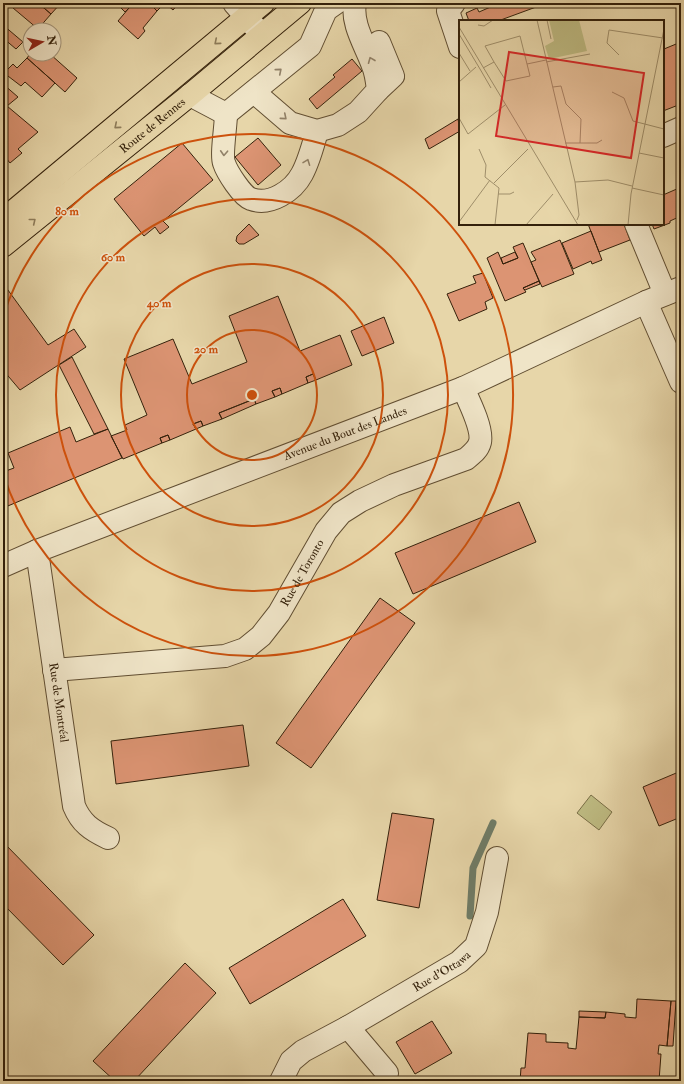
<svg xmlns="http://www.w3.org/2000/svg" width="684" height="1084" viewBox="0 0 684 1084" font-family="'IM FELL Double Pica',serif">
  <rect width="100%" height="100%" fill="#e7d6a9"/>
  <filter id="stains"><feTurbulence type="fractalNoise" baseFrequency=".005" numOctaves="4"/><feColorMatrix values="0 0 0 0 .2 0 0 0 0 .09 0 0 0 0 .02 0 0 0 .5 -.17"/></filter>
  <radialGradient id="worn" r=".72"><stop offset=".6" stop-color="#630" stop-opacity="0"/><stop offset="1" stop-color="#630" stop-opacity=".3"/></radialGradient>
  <!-- green -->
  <path fill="#bebb82" stroke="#796e46" d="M 591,795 L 612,812 L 599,830 L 577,813 Z"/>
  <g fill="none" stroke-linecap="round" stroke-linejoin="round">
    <!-- stream -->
    <path stroke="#6f7c67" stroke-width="7" d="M 470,916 L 473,868 L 493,823"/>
  </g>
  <!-- building -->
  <path fill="#dc9473" stroke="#34210b" d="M 17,3 L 38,3 L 51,14 L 38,29 L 13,8 Z
    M 38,3 L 61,3 L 51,14 Z
    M 116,3 L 124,3 L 129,8 L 125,12 Z
    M 124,3 L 149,3 L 157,11 L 143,28 L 145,31 L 138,39 L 118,21 L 129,8 Z
    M 149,3 L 165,3 L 157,11 Z
    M 165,3 L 179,3 L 173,10 Z
    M 494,3 L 547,3 L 498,21 L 469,21 L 466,13 L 477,8 L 479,12 L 495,5 Z
    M 3,25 L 23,42 L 16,49 L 3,38 Z
    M 681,42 L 681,104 L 663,111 L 664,49 Z
    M 30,54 L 50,54 L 77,78 L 65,92 L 27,58 Z
    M 27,58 L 55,83 L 42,97 L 25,82 L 21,86 L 4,73 L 13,64 L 17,68 Z
    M 352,59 L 362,71 L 317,109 L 309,99 L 335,77 L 333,75 Z
    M 3,84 L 18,97 L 7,106 L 38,132 L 18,149 L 22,153 L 10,163 L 6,158 L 3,161 Z
    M 458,119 L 460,131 L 429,149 L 425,139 Z
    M 258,138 L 281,165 L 258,185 L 235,157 Z
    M 182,143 L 213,180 L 163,221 L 169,227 L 160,234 L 155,227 L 144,236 L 114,199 Z
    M 679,188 L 681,193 L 681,216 L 670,221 L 670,223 L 654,229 L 652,224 L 663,224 L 663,195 Z
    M 249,224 L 259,235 L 244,244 L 239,244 L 236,241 L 237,236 Z
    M 588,224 L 624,224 L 630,240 L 599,252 Z
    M 591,231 L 602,260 L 592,264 L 591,261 L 573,269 L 562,243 Z
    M 560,240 L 574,274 L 542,287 L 531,262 L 536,260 L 531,252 Z
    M 523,243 L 539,281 L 523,288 L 526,292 L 505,301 L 487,258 L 498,252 L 503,264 L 518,258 L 513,247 Z
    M 515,252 L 518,258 L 503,264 L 501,258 Z
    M 483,273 L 493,298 L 485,302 L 487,309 L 459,321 L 447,294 L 476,283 L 473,276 Z
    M 539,281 L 540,284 L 525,290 L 523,288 Z
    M 5,286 L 48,345 L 74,329 L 86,347 L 20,390 L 3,370 L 3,288 Z
    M 278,296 L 300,351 L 340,335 L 352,365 L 316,380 L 313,374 L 306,377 L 308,383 L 282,394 L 280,388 L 272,391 L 275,397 L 256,404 L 254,399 L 219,413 L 222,419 L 203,426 L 201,421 L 193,424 L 196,429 L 170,440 L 168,435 L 160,438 L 162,443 L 123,459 L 111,436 L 127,430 L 125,425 L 147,415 L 124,359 L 173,339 L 192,384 L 247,362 L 229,316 Z
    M 384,317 L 394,343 L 362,356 L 351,331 Z
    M 72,357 L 108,429 L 94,434 L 59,365 Z
    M 313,374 L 316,380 L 308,383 L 306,377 Z
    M 280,388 L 282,394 L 275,397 L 272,391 Z
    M 254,399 L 256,404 L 222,419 L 219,413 Z
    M 201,421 L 203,426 L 196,429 L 193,424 Z
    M 70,427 L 76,442 L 108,429 L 122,458 L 3,508 L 3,472 L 14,468 L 8,453 Z
    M 168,435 L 170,440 L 162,443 L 160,438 Z
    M 519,502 L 536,542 L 413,594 L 395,553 Z
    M 380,598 L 415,623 L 311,768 L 276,743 Z
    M 243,725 L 249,766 L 116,784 L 111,741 Z
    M 681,771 L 681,817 L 659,826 L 643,787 Z
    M 392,813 L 434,819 L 419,908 L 377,900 Z
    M 3,842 L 94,935 L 63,965 L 3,904 Z
    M 343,899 L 366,936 L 250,1004 L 229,968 Z
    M 185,963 L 216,993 L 134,1081 L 115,1081 L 93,1061 Z
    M 637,999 L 671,1001 L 667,1046 L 659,1045 L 658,1054 L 661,1054 L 659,1081 L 520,1081 L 521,1068 L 525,1068 L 528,1033 L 546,1034 L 546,1042 L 568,1043 L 568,1048 L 576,1049 L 579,1017 L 605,1018 L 606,1012 L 625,1014 L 625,1017 L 636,1018 Z
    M 671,1001 L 676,1001 L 673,1046 L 667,1046 Z
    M 579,1011 L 606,1012 L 605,1018 L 579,1017 Z
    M 432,1021 L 452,1053 L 415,1074 L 396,1042 Z
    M 659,1077 L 668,1077 L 668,1081 L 659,1081 Z"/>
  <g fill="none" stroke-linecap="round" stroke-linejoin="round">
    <!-- minor casing -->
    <g stroke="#614e32" stroke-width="24">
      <g id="minor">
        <path d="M 234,3 L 261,34"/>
        <path d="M 454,3 L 448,11 L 460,47"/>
        <path d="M 378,90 L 393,76 L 379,42"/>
        <path d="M 254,92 L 290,123 L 317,131 L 338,125 L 358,112 L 378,90 C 377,82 376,73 373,66 C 366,46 351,24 355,3"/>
        <path d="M 190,95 L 226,114 L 310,46 L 326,10 L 336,3"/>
        <path d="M 226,114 C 226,125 221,155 224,163 C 227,172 242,196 251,199 C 270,206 293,191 302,174 C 309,161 313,146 317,131"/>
        <path d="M 663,136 L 681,128"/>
        <path d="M 636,224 L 665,294"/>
        <path d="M 646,302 L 681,382"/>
        <path id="s1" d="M 37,551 L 74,806 C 81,823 91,830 108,838"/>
        <path id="s2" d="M 3,566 L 37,551 L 463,388 L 646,302 L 681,288"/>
        <path id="s3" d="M 54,670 L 225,656 L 245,649 L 261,636 L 279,613 L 326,531 L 341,513 L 360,501 L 394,485 L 466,459 C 472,454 478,450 480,442 C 483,429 469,401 463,388"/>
        <path d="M 348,1027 L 387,1073"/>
        <path id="s4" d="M 281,1081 L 291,1061 L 303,1051 L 348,1027 L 459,962 L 476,946 L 487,912 L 497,858"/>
      </g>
    </g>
    <!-- major casing -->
    <g stroke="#34210b" stroke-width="24">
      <g id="major">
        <path d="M 3,220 L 263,3"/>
        <path id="s5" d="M 3,246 L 190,95 L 300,3"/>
      </g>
    </g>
    <!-- minor -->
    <use href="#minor" stroke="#efe4c7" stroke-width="22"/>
    <!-- major -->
    <use href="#major" stroke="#e7d6a9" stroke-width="22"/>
  </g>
  <!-- one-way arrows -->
  <defs><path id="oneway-chevron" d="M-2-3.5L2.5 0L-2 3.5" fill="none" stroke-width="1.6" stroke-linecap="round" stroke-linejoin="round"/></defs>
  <g stroke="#8e7c5a">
    <use href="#oneway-chevron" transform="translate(217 42) rotate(140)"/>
    <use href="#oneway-chevron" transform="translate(117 126) rotate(140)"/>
    <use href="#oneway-chevron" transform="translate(33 221) rotate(-39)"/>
  </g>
  <g stroke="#928269">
    <use href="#oneway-chevron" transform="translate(371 60) rotate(-112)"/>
    <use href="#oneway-chevron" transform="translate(279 71) rotate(-40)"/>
    <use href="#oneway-chevron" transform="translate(284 117) rotate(40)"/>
    <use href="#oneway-chevron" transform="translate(224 153) rotate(93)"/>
    <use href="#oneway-chevron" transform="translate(307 162) rotate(-69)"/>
  </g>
  <!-- distance rings -->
  <g fill="none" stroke="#cd510c" stroke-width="2">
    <circle cx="252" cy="395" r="65"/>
    <circle cx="252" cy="395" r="131"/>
    <circle cx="252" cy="395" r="196"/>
    <path d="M3 317A261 261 0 1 1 3 473"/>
  </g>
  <g text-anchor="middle" stroke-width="3" stroke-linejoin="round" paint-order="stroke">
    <!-- street labels -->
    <g font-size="12" fill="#34210b" stroke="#efe4c7">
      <text dy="4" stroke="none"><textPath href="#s5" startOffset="192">Route de Rennes</textPath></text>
      <text dy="4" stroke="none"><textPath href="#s2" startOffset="367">Avenue du Bout des Landes</textPath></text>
      <text dy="4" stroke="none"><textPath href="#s3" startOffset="289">Rue de Toronto</textPath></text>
      <text dy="4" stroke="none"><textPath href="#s1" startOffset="153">Rue de Montréal</textPath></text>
      <text dy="4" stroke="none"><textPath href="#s4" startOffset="198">Rue d'Ottawa</textPath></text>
    </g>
  </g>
  <!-- overview -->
  <g transform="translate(459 20)">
    <rect width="205" height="205" fill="#e7d6a9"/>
    <path d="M 90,0 L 120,0 L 128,31 L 90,39 L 86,26 L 95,21 Z" fill="#bebb82"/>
    <path fill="none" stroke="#9f8e6a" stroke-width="1" d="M 78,0 L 116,162 L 120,195 L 118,200M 88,0 L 92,19M 19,5 L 25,6 L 34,0M 0,7 L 119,205M 0,14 L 21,49M 0,33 L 11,51M 160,35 L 148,23 L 150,10 L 204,18M 87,42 L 131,34M 68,44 L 87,40M 24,48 L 35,42 L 26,26 L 61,16 L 71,56 L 47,61 L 35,42M 21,49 L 32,68M 0,62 L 17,47M 94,67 L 102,66 L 107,84 L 122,99 L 121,123M 153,72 L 165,78 L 174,101 L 205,109M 0,98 L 9,114 L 46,85M 106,123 L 138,123 L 143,120M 20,129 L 27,145 L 26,157 L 40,168 L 36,205M 180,133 L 205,138M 116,162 L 149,160 L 173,166M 35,163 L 69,129M 173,168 L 205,175M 39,174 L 51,174 L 55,172M 0,202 L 31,160M 67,205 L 94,174M 169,205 L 172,174 L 205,9"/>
    <path fill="#d62828" fill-opacity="0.15" stroke="#d62828" stroke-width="2" d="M 50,32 L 185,53 L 172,138 L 37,116 Z"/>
    <rect width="205" height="205" fill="none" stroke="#34210b" stroke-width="2"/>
  </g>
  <circle cx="252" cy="395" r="6" fill="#cd510c" stroke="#efe4c7" stroke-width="2"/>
  <g font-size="12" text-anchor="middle" font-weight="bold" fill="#cd510c" stroke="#efe4c7" stroke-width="3" stroke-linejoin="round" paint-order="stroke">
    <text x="67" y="215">80 m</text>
    <text x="113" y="261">60 m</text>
    <text x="159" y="307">40 m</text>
    <text x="206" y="353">20 m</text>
  </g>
  <!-- margin -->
  <rect width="684" height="1084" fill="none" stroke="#e7d6a9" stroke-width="16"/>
  <rect x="4" y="4" width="676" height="1076" fill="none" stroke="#34210b" stroke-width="2"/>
  <rect x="8" y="8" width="668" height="1068" fill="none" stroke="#34210b"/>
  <!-- north arrow -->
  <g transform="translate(42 42) rotate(81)"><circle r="19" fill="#efe4c7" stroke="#a4967c"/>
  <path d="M0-3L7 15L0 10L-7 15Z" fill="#8f2418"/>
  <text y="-6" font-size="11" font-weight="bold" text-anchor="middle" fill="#34210b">N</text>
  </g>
  <rect width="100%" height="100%" filter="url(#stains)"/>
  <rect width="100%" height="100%" fill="url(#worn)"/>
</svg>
